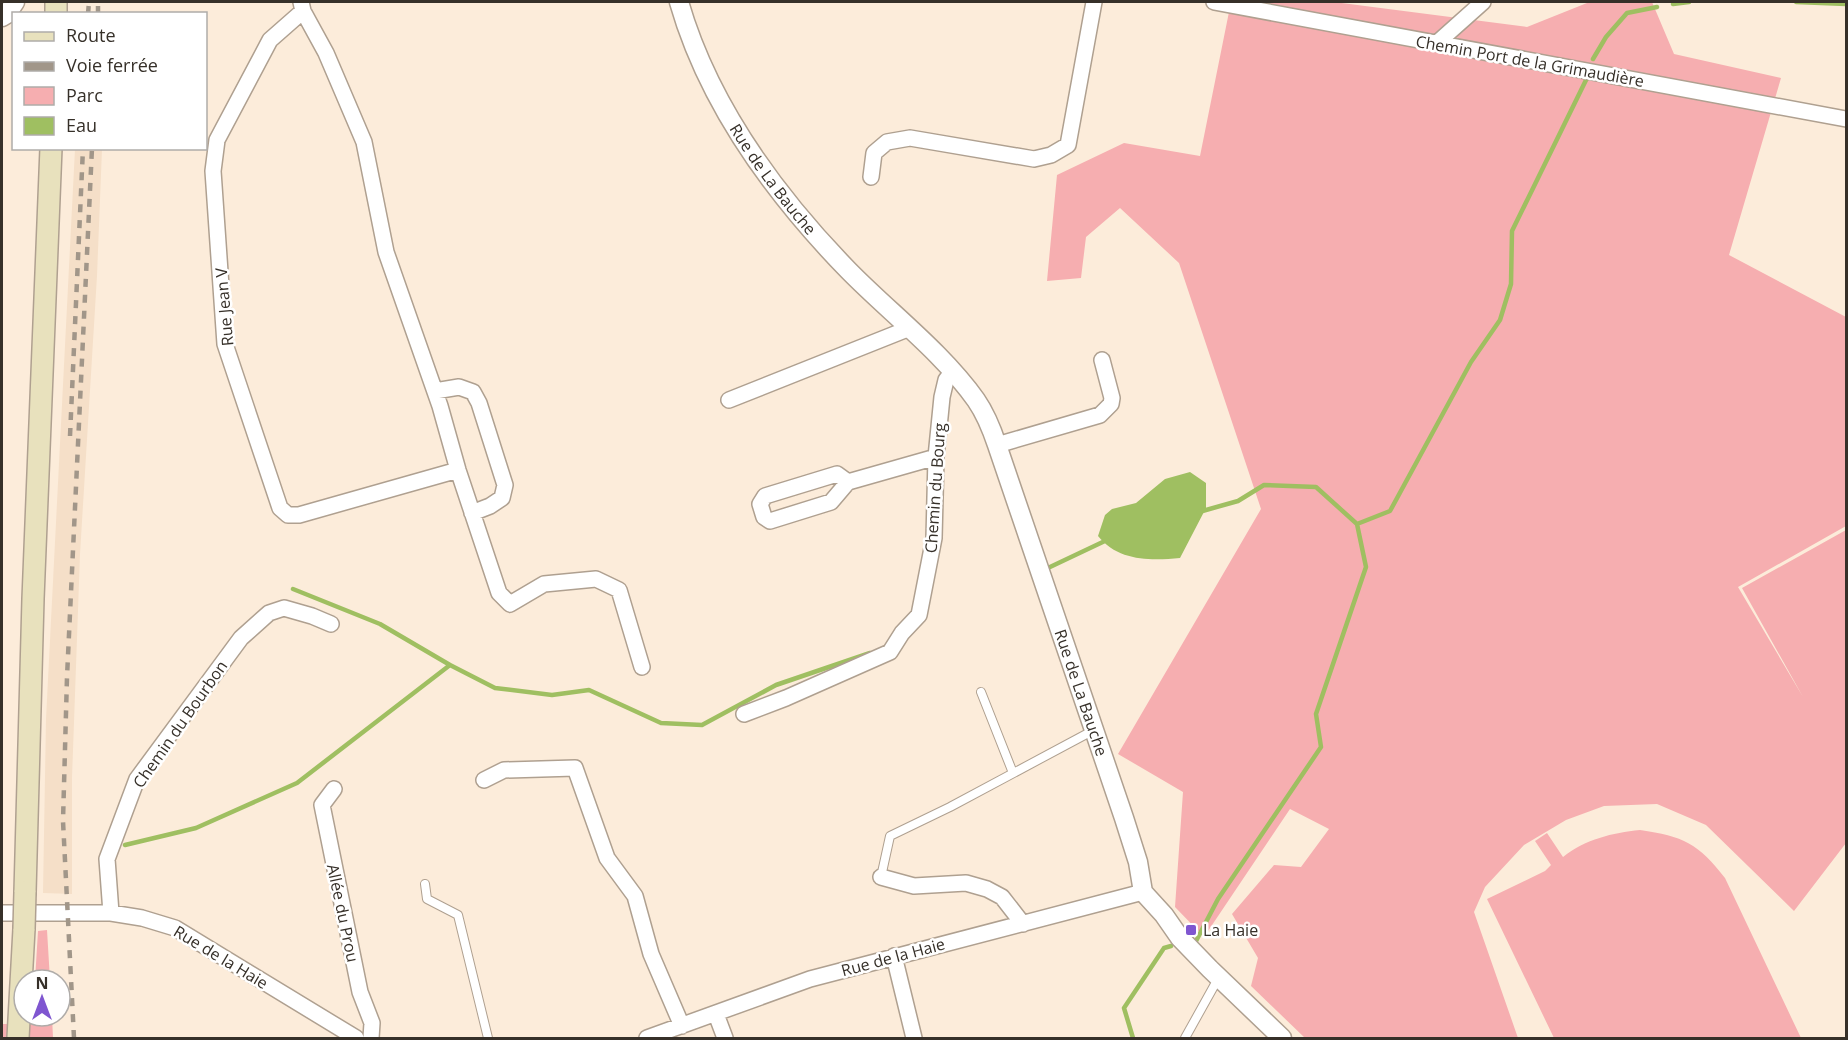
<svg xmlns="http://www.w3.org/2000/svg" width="1848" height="1040" viewBox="0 0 1848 1040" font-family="'Open Sans',sans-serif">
  <rect width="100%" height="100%" fill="#fcecda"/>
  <!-- built -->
  <path fill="#f5dfc8" d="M 75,149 L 102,149 L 97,276 L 80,554 L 72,778 L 72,894 L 43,893 L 46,719 Z"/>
  <!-- green -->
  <path fill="#f6aeb0" d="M 1231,2 L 1334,2 L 1527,27 L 1587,3 L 1652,2 L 1674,54 L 1781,78 L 1729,255 L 1846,317 L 1846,526 L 1738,587 L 1803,697 L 1742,588 L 1846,530 L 1846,843 L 1794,911 L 1706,825 L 1657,804 L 1604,806 L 1566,820 L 1524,845 L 1485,887 L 1474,912 L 1518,1038 L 1305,1038 L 1251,986 L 1258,958 L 1232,914 L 1274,865 L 1301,867 L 1329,829 L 1290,809 L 1204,937 L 1175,907 L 1183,792 L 1118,754 L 1261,509 L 1179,263 L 1120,208 L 1086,237 L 1081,278 L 1047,281 L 1057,175 L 1124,143 L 1200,156 Z
    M 1640,830 C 1683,836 1699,844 1725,878 L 1801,1038 L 1554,1038 L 1487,899 L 1545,871 L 1551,865 L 1535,841 L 1547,833 L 1563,857 C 1586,839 1612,833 1640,830 Z
    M 47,930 L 50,980 L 35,980 L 38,931 Z
    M 33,1016 L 52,1016 L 53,1038 L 2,1038 L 2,1024 L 32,1024 Z"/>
  <!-- water -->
  <path fill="#9fbf61" d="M 1190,472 L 1206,483 L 1206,508 L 1180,558 C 1150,561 1118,561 1098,536 L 1105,515 L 1112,509 L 1136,503 L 1165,479 Z"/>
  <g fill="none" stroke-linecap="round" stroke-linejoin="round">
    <!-- stream -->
    <path stroke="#9fbf61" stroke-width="4.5" d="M 1796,2 L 1846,4
      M 1673,4 L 1689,2
      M 1593,59 L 1606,37 L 1627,13 L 1657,7
      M 1357,524 L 1390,511 L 1471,362 L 1500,320 L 1511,284 L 1512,231 L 1587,78
      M 1050,567 L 1107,540
      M 293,589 L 380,624 L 450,665
      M 125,845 L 196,828 L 297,783 L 450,665 L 495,688 L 552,695 L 589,690 L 661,723 L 702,725 L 776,685 L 870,653
      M 1195,943 L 1218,899 L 1321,747 L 1316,714 L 1366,567 L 1357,524 L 1316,487 L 1264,485 L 1238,501 L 1199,512
      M 1133,1038 L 1124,1008 L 1164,948 L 1171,946"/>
    <!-- service casing -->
    <g stroke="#afa090" stroke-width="10">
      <path id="service" d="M 981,692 L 1013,773
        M 881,877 L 890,836 L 950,807 L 1094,730
        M 425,884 L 427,899 L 458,915 L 488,1038
        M 1185,1038 L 1219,977"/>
    </g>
    <!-- minor casing -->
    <g stroke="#afa090" stroke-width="18">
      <path id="minor" d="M 301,2 L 303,11 L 326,53 L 364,142 L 386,252 L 440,406 L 458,470 L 499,593 L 510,604 L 544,584 L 596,579 L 619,590 L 642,667
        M 1214,2 L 1846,119
        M 303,11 L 270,40 L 217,140 L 213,171 L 225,344 L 280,508 L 288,515 L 299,515 L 458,470
        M 1437,43 L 1483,2
        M 871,177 L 874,153 L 887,142 L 910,138 L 1034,159 L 1051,155 L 1068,145 L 1094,2
        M 435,391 L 459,387 L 473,392 L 479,403 L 505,485 L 502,498 L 490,506 L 472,513
        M 729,400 L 910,328
        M 997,445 L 1100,415 L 1111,404 L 1112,398 L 1102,360
        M 848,482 L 837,474 L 765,496 L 760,504 L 764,517 L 770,521 L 831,502 L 848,482 L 936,457
        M 744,714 L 786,698 L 890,652 L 902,633 L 919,615 L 934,538 L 936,457 L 942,397 L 946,380 L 952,372
        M 484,780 L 504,770 L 575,768 L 607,858 L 635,896 L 651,954 L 682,1026
        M 334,789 L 322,805 L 360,992 L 372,1023 L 371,1038
        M 881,877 L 914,886 L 966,883 L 987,889 L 1002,897 L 1023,924
        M 2,913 L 111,913 L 142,918 L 175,928 L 356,1038
        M 111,913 L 107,859 L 137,779 L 241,638 L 269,613 L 284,608 L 312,616 L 331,624
        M 894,956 L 914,1038
        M 716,1014 L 725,1038
        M 647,1038 L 810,979 L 1143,892"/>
    </g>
    <!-- tertiary casing -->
    <g stroke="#afa090" stroke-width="21">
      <g id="tertiary">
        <path id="s1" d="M 679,2 C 708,103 775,195 848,270 C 889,312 942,352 976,400 C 985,413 992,430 997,445 L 1124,818 L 1138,862 L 1143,892 L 1164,915 L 1180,938 L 1210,969 L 1282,1038"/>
        <path d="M 2,17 L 7,14 L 15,2"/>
      </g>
    </g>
    <!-- secondary casing -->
    <g stroke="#afa090" stroke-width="24">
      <path id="secondary" d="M 56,14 L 56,2
        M 25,892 L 33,599 L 51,148
        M 18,1038 L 24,929"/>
    </g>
    <!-- service -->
    <use href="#service" stroke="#fff" stroke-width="8"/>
    <!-- minor -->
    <use href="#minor" stroke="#fff" stroke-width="15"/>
    <!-- tertiary -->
    <use href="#tertiary" stroke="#fff" stroke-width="18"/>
    <!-- secondary -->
    <use href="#secondary" stroke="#e8e1bd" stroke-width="21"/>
    <!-- rail -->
    <path stroke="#a19689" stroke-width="4.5" stroke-dasharray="8 8" stroke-linecap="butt" d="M 88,14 L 89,2
      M 98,14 L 98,2
      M 70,436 L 83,148
      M 74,1038 L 63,821 L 67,677 L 92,148"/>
    <!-- secondary-bridge casing -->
    <g stroke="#afa090" stroke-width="24" stroke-linecap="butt">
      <path id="secondary-bridge" d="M 24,929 L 25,892"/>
    </g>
    <!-- secondary-bridge -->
    <use href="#secondary-bridge" stroke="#e8e1bd" stroke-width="21"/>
  </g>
  <!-- markers -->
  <rect fill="#7f56d0" stroke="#fff" stroke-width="2" x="1185" y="924" width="12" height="12" rx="3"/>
  <g text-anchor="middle" stroke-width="5" stroke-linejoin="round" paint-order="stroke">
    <!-- street labels -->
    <g font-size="16" fill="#363029" stroke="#fff">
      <text transform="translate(1530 61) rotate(10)" y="6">Chemin Port de la Grimaudière</text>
      <text dy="6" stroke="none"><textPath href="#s1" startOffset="202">Rue de La Bauche</textPath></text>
      <text transform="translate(224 307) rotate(-95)" y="6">Rue Jean V</text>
      <text transform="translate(935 488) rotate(-86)" y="6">Chemin du Bourg</text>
      <text dy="6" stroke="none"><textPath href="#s1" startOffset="814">Rue de La Bauche</textPath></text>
      <text transform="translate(180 724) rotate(-55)" y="6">Chemin du Bourbon</text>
      <text transform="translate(343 913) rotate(78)" y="6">Allée du Prou</text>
      <text transform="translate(221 957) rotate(31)" y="6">Rue de la Haie</text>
      <text transform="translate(893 957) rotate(-15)" y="6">Rue de la Haie</text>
    </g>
    <!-- poi labels -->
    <g font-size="16" fill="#363029" stroke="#fff" text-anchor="start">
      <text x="1203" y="936">La Haie</text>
    </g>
  </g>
  <!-- border -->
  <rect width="1848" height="1040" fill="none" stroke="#363029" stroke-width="6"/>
  <!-- legend -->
  <rect x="12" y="12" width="195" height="138" fill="#ffffff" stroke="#afaca9" stroke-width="1.5"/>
  <rect x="24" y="32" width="30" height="9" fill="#e8e1bd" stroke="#afaca9" stroke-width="1.5"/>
  <text x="66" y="42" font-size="18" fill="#363029">Route</text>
  <rect x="24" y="62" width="30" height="9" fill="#a19689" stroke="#afaca9" stroke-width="1.5"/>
  <text x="66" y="72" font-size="18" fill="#363029">Voie ferrée</text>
  <rect x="24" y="87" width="30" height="18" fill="#f6aeb0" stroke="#afaca9" stroke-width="1.5"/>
  <text x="66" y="102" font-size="18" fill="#363029">Parc</text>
  <rect x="24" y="117" width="30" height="18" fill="#9fbf61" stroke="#afaca9" stroke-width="1.5"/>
  <text x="66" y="132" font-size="18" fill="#363029">Eau</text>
  <!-- north arrow -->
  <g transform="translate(42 998)"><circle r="28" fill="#ffffff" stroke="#afaca9" stroke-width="1.5"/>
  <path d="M0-4.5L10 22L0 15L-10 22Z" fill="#7f56d0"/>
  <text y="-9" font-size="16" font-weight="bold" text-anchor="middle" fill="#363029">N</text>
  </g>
</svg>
